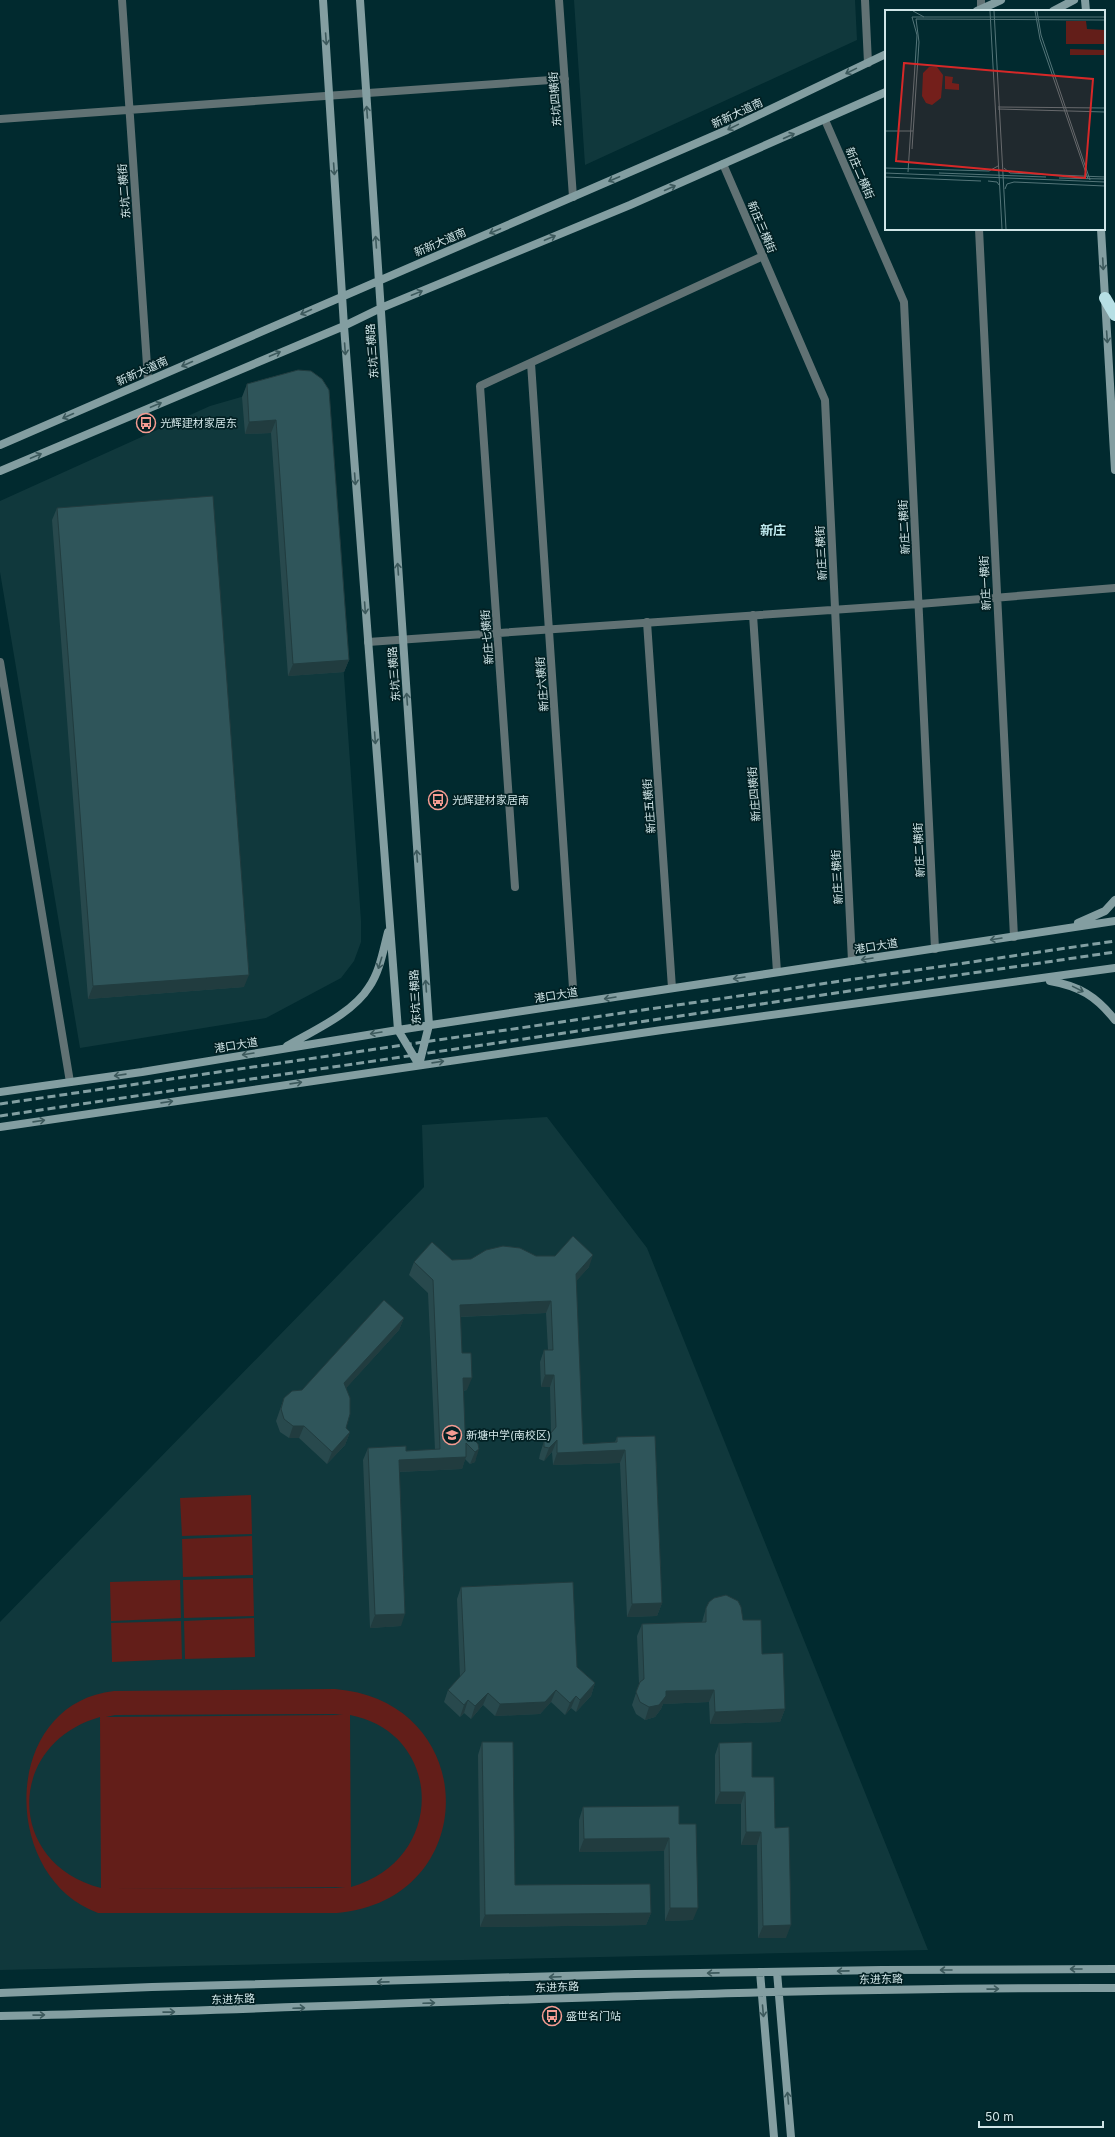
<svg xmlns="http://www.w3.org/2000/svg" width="1115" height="2137" viewBox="0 0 1115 2137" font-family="Inter,'Noto Sans SC',sans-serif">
  <rect width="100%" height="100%" fill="#012a2f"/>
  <!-- built -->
  <path fill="#10383c" d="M 574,0 L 855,0 L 857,40 L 585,165 Z
    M 294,382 L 326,415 L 361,921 L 361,942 L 354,961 L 341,978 L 266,1018 L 80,1048 L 0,572 L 0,501 L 210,406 Z
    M 547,1117 L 647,1248 L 928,1950 L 0,1970 L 0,1622 L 424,1187 L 422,1125 Z"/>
  <!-- green -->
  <path fill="#631e19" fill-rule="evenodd" d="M 251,1495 L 252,1534 L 182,1536 L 180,1498 Z
    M 252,1536 L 253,1575 L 183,1577 L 182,1539 Z
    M 253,1578 L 254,1616 L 184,1618 L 183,1580 Z
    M 180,1580 L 181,1618 L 111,1621 L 110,1582 Z
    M 254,1618 L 255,1657 L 185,1659 L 184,1621 Z
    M 181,1621 L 182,1659 L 112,1662 L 111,1623 Z
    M 335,1689 C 482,1701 483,1900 337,1913 L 98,1913 C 0,1878 0,1704 114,1691 ZM 334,1714 L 343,1715 L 106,1717 L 115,1715 ZM 350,1715 C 444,1733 447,1860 351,1887 ZM 100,1717 L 101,1888 C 6,1864 5,1744 100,1717 ZM 345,1887 L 336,1888 L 108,1889 Z"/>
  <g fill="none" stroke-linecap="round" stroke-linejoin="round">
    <!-- street -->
    <path stroke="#617274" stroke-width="8" d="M 122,0 L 148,380
      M 559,0 L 573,197
      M 865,0 L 868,63
      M 981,0 L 981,9
      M 0,119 L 565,79
      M 825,120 L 904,302 L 935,949
      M 723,164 L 825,400 L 852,961
      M 979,229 L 1014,937
      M 531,363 L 574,1003
      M 753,615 L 777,972
      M 647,622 L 672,988
      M 368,642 L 919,604 L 1115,588
      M 0,662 L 70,1082
      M 515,887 L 480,386 L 763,256"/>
    <!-- secondary -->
    <path stroke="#839ea1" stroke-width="8" d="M 323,0 L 344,326 L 398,1030 L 419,1065
      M 360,0 L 429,1025 L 419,1065
      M 1085,0 L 1086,11
      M 977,11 L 1001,0
      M 1053,11 L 1074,0
      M 1101,229 L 1115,470
      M 0,445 L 727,130 L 886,54
      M 0,471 L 344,326 L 381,308 L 630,205 L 886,92
      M 1078,923 L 1105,911 L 1115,900
      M 1050,981 C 1079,986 1096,996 1115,1020
      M 287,1046 C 313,1031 353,1013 369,987 C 380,971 383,951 388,932
      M 0,1092 L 142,1072 L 398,1030 L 1115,921
      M 0,1127 L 662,1030 L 1115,968
      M 760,1972 L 774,2137
      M 777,1972 L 791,2137
      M 0,1993 L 152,1987 L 635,1974 L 882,1970 L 1115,1969
      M 0,2016 C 372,2007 743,1987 1115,1988"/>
    <!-- highway -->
    <path stroke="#b6dfe4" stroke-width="12" d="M 1105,298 L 1115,315"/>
    <!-- rail -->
    <path stroke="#829fa2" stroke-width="3" stroke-dasharray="8 4" stroke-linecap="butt" d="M 0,1104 L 1115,941
      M 0,1116 L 1115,952"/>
  </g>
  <!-- wall -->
  <path fill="#28494d" d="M 298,370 L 349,660 L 344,672 L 288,676 L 271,433 L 245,434 L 242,397 L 247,384 Z
    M 57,508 L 244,987 L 88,999 L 52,520 Z
    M 536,1256 L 589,1267 L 576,1281 L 583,1444 L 615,1442 L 617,1437 L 655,1436 L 662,1603 L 657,1616 L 627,1617 L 620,1463 L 553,1465 L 552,1452 L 544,1461 L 539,1459 L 540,1454 L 544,1441 L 551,1432 L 550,1387 L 541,1387 L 540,1362 L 544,1350 L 548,1350 L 546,1313 L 460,1317 L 462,1353 L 467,1390 L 463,1391 L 465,1430 L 478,1444 L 475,1462 L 470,1464 L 465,1459 L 462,1469 L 399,1472 L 401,1626 L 370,1628 L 363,1460 L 368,1448 L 406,1451 L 435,1450 L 428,1293 L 409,1275 L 414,1262 L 452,1260 Z
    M 404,1318 L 399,1330 L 346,1388 L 346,1428 L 350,1432 L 345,1445 L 327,1464 L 299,1438 L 289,1438 L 280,1432 L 276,1421 L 284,1398 L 302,1390 Z
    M 461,1587 L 577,1667 L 595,1683 L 591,1696 L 576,1712 L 571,1708 L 565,1715 L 551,1702 L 540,1714 L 495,1716 L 483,1705 L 471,1719 L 464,1713 L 460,1717 L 444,1702 L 448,1690 L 460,1677 L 457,1599 Z
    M 706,1608 L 743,1620 L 762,1654 L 785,1709 L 780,1722 L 710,1724 L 709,1702 L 663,1704 L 661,1709 L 655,1717 L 645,1720 L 636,1714 L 632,1705 L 639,1684 L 637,1636 L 642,1624 L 702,1622 Z
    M 482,1742 L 515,1885 L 651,1913 L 646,1925 L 480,1927 L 478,1755 Z
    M 719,1743 L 752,1777 L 775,1828 L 786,1938 L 758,1938 L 757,1845 L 741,1845 L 741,1804 L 715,1804 L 715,1755 Z
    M 583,1807 L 679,1824 L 693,1920 L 665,1921 L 664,1851 L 579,1852 L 579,1820 Z"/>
  <!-- shaded-wall -->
  <path fill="#213c3f" d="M 276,420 L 271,433 L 245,434 L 249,422 Z
    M 349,660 L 344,672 L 288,676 L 293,664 Z
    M 249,975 L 244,987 L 88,999 L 93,986 Z
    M 593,1255 L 589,1267 L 571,1287 L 576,1274 Z
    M 551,1301 L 546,1313 L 455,1317 L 460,1305 Z
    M 404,1318 L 399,1330 L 339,1396 L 344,1383 Z
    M 545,1375 L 554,1375 L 550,1387 L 541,1387 Z
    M 463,1378 L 472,1378 L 467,1390 L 458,1391 Z
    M 293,1426 L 304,1426 L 299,1438 L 289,1438 Z
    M 350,1432 L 345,1445 L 327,1464 L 332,1452 Z
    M 557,1440 L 552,1452 L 544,1461 L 549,1448 Z
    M 479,1449 L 475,1462 L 470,1464 L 475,1452 Z
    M 625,1450 L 620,1463 L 553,1465 L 557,1453 Z
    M 466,1457 L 462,1469 L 394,1472 L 399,1460 Z
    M 662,1603 L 657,1616 L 627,1617 L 632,1604 Z
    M 405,1614 L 401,1626 L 370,1628 L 375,1615 Z
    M 595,1683 L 591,1696 L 576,1712 L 580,1700 Z
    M 556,1690 L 551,1702 L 540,1714 L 495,1716 L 500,1704 Z
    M 714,1690 L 709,1702 L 663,1704 L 661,1709 L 655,1717 L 645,1720 L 649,1707 L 666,1691 Z
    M 488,1693 L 483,1705 L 471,1719 L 475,1706 Z
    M 576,1696 L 571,1708 L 565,1715 L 570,1703 Z
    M 468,1700 L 464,1713 L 460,1717 L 464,1705 Z
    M 785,1709 L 780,1722 L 710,1724 L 715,1712 Z
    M 720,1792 L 745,1792 L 741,1804 L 715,1804 Z
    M 746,1832 L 761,1832 L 757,1845 L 741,1845 Z
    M 669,1838 L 664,1851 L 579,1852 L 584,1839 Z
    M 670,1908 L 698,1908 L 693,1920 L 665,1921 Z
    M 651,1913 L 646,1925 L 480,1927 L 485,1915 Z
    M 791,1925 L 786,1938 L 758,1938 L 763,1926 Z"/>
  <!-- building -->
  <path fill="#2f555a" stroke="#213c3f" d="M 298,370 L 311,371 L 322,379 L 329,390 L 349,660 L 293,664 L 276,420 L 249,422 L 247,384 Z
    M 213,496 L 249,975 L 93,986 L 57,508 Z
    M 573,1236 L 593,1255 L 576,1274 L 583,1444 L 617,1442 L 617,1437 L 655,1436 L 662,1603 L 632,1604 L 625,1450 L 557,1453 L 557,1440 L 549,1448 L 544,1447 L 544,1441 L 556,1427 L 554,1375 L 545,1375 L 544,1350 L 553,1350 L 551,1301 L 460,1305 L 462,1353 L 471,1353 L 472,1378 L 463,1378 L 465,1430 L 478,1444 L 479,1449 L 475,1452 L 466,1443 L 466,1457 L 399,1460 L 405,1614 L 375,1615 L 368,1448 L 406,1446 L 406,1451 L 440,1449 L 433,1280 L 414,1262 L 432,1242 L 452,1260 L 471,1259 L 486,1250 L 503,1246 L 520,1248 L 536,1256 L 555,1256 Z
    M 384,1300 L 404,1318 L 344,1383 L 350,1398 L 350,1414 L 346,1428 L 350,1432 L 332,1452 L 304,1426 L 293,1426 L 284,1419 L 281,1409 L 284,1398 L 292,1391 L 302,1390 Z
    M 573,1582 L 577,1667 L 595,1683 L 580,1700 L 576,1696 L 570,1703 L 556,1690 L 545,1702 L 500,1704 L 488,1693 L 475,1706 L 468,1700 L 464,1705 L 448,1690 L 465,1671 L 461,1587 Z
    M 726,1595 L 738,1601 L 741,1607 L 743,1620 L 761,1620 L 762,1654 L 783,1653 L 785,1709 L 715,1712 L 714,1690 L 666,1691 L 666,1696 L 659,1705 L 649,1707 L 640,1702 L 636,1692 L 640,1682 L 644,1679 L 642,1624 L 706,1622 L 706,1608 L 709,1602 L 714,1598 Z
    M 482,1742 L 513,1742 L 515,1885 L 650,1884 L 651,1913 L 485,1915 Z
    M 752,1742 L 752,1777 L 774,1777 L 775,1828 L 789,1827 L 791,1925 L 763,1926 L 761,1832 L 746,1832 L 745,1792 L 720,1792 L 719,1743 Z
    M 679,1806 L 679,1824 L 696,1824 L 698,1908 L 670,1908 L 669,1838 L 584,1839 L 583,1807 Z"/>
  <!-- one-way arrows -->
  <defs><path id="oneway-shaft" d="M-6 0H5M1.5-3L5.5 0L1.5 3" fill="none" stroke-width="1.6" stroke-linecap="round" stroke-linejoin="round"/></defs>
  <g stroke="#3c595c">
    <use href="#oneway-shaft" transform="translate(326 39) rotate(86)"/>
    <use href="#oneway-shaft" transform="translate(851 71) rotate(154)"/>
    <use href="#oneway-shaft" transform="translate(367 112) rotate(-94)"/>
    <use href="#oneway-shaft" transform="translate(733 127) rotate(154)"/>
    <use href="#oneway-shaft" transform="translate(789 136) rotate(-24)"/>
    <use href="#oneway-shaft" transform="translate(334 169) rotate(86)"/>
    <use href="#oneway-shaft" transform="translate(614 179) rotate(157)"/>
    <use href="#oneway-shaft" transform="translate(670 188) rotate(-24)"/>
    <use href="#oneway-shaft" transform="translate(495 231) rotate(157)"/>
    <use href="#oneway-shaft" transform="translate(550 238) rotate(-23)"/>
    <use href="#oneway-shaft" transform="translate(376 242) rotate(-94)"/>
    <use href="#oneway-shaft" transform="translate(1103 264) rotate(87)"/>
    <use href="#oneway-shaft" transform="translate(417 293) rotate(-22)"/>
    <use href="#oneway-shaft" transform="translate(306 312) rotate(156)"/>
    <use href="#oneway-shaft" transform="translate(1107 337) rotate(86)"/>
    <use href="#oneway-shaft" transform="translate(345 349) rotate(86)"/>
    <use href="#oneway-shaft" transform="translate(275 354) rotate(-23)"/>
    <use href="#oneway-shaft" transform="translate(187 364) rotate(156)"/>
    <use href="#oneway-shaft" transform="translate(156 405) rotate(-23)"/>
    <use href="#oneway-shaft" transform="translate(68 416) rotate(156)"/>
    <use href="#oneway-shaft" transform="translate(36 456) rotate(-23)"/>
    <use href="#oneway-shaft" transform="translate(355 479) rotate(86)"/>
    <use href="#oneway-shaft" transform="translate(398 569) rotate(-94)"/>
    <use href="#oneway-shaft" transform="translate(365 608) rotate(86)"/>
    <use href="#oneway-shaft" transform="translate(407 699) rotate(-94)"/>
    <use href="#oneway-shaft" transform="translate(375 738) rotate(86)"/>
    <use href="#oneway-shaft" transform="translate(417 856) rotate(-94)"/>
    <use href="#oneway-shaft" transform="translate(996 939) rotate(171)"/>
    <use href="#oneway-shaft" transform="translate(867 959) rotate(171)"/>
    <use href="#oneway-shaft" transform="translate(380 963) rotate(107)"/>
    <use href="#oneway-shaft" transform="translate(739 978) rotate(171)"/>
    <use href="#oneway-shaft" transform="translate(426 986) rotate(-94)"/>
    <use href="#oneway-shaft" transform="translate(1078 989) rotate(26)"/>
    <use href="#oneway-shaft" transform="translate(610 998) rotate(171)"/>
    <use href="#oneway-shaft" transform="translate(376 1033) rotate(171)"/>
    <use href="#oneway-shaft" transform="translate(248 1054) rotate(171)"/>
    <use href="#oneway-shaft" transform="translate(438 1062) rotate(-8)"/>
    <use href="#oneway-shaft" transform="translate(120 1075) rotate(172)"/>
    <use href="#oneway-shaft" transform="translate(296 1083) rotate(-8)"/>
    <use href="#oneway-shaft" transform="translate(167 1102) rotate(-8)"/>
    <use href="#oneway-shaft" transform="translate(39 1121) rotate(-8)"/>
    <use href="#oneway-shaft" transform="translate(1076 1969) rotate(180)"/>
    <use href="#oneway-shaft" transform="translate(946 1970) rotate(180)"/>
    <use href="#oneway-shaft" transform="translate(843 1971) rotate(179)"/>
    <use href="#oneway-shaft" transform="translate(713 1973) rotate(179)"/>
    <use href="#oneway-shaft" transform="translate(555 1977) rotate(178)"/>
    <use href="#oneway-shaft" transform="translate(383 1982) rotate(179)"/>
    <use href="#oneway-shaft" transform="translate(993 1989) rotate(-1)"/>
    <use href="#oneway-shaft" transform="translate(429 2003) rotate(-2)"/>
    <use href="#oneway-shaft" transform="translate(299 2008) rotate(-2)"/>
    <use href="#oneway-shaft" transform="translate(763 2011) rotate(85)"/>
    <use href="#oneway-shaft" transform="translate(169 2012) rotate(-1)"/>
    <use href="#oneway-shaft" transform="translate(39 2015) rotate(-1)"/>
    <use href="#oneway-shaft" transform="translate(788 2098) rotate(-95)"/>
  </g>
  <!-- icons -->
  <defs>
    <g id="bus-ring" transform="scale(1)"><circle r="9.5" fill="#022023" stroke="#f59c92" stroke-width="1.5"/><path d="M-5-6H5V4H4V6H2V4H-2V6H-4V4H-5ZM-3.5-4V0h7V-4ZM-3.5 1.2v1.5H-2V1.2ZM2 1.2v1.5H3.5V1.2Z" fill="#f59c92"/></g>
    <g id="school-ring" transform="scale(1)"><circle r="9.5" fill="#022023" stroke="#f59c92" stroke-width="1.5"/><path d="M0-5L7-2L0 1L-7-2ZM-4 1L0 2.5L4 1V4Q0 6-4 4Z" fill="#f59c92"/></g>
  </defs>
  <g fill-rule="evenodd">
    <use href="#bus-ring" x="146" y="423"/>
    <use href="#bus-ring" x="438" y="800"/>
    <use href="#school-ring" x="452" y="1435"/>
    <use href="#bus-ring" x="552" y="2016"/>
  </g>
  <g text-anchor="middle" stroke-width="3.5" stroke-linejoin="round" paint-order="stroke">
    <!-- street labels -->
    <g font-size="11" fill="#d0e5e7" stroke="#022023">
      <text transform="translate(555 99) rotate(-94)" y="4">东坑四横街</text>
      <text transform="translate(737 113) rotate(-25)" y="4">新新大道南</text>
      <text transform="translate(860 173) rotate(67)" y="4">新庄二横街</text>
      <text transform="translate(124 191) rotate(-94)" y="4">东坑二横街</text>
      <text transform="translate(762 227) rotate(67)" y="4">新庄三横街</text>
      <text transform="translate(440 242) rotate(-23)" y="4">新新大道南</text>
      <text transform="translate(372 351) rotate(-94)" y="4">东坑三横路</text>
      <text transform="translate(142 371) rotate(-24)" y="4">新新大道南</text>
      <text transform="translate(904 527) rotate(-93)" y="4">新庄二横街</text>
      <text transform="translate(821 553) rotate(-93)" y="4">新庄三横街</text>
      <text transform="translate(985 583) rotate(-93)" y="4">新庄一横街</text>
      <text transform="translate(487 637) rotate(-94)" y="4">新庄七横街</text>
      <text transform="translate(394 674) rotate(-94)" y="4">东坑三横路</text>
      <text transform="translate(542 684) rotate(-94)" y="4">新庄六横街</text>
      <text transform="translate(754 794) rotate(-94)" y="4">新庄四横街</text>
      <text transform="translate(649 806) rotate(-94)" y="4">新庄五横街</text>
      <text transform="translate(919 850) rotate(-93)" y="4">新庄二横街</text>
      <text transform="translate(837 877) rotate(-93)" y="4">新庄三横街</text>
      <text transform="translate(876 946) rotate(-9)" y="4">港口大道</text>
      <text transform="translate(556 995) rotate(-9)" y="4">港口大道</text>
      <text transform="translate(415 997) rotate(-93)" y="4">东坑三横路</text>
      <text transform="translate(236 1045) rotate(-9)" y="4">港口大道</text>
      <text transform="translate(881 1979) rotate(-1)" y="4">东进东路</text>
      <text transform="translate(557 1987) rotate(-2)" y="4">东进东路</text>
      <text transform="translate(233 1999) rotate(-2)" y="4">东进东路</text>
    </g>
    <!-- poi labels -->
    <g font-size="11" fill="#d0e5e7" stroke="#022023" text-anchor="start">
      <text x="160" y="427">光辉建材家居东</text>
      <text x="452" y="804">光辉建材家居南</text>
      <text x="466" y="1439">新塘中学(南校区)</text>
      <text x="566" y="2020">盛世名门站</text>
    </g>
    <!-- quarter labels -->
    <g font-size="13" font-weight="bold" fill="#c0eaef" stroke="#022023">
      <text x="773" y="535">新庄</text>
    </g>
  </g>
  <!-- overview -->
  <g transform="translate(885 10)">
    <rect width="220" height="220" fill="#012a2f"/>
    <path d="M 181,11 L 201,11 L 202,19 L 220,20 L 220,34 L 181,34 ZM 185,39 L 220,40 L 220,45 L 185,45 ZM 44,57 L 52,57 L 58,65 L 56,88 L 47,95 L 41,93 L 37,86 L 38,63 ZM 60,66 L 68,67 L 67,73 L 74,74 L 74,80 L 60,79 Z" fill="#631e19"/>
    <path fill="none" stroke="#547579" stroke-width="1" d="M 28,1 L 39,7M 105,1 L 117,219M 109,1 L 121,219M 150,1 L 155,29 L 203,169M 152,1 L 156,25 L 205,170M 31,9 L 220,10M 113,97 L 220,98M 113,99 L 220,102M 0,121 L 28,121M 27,139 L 34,32 L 31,9M 0,158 L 104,161 L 113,156M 119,158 L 125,163 L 220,167M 23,162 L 32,25 L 27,7 L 220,7M 0,163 L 220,172M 54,163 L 161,167M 0,167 L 96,171M 174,168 L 220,169M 103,171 L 112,172 L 114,175M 120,179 L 122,174 L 129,172 L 220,176"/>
    <path fill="#d62828" fill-opacity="0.15" stroke="#d62828" stroke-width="2" d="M 19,53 L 208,69 L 200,168 L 11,151 Z"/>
    <rect width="220" height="220" fill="none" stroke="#d0e5e7" stroke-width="2"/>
  </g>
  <!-- scale -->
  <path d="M979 2121v6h124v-6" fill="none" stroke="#d0e5e7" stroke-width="2"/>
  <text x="985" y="2121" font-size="12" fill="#d0e5e7" stroke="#022023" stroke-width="3" paint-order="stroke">50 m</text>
</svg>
